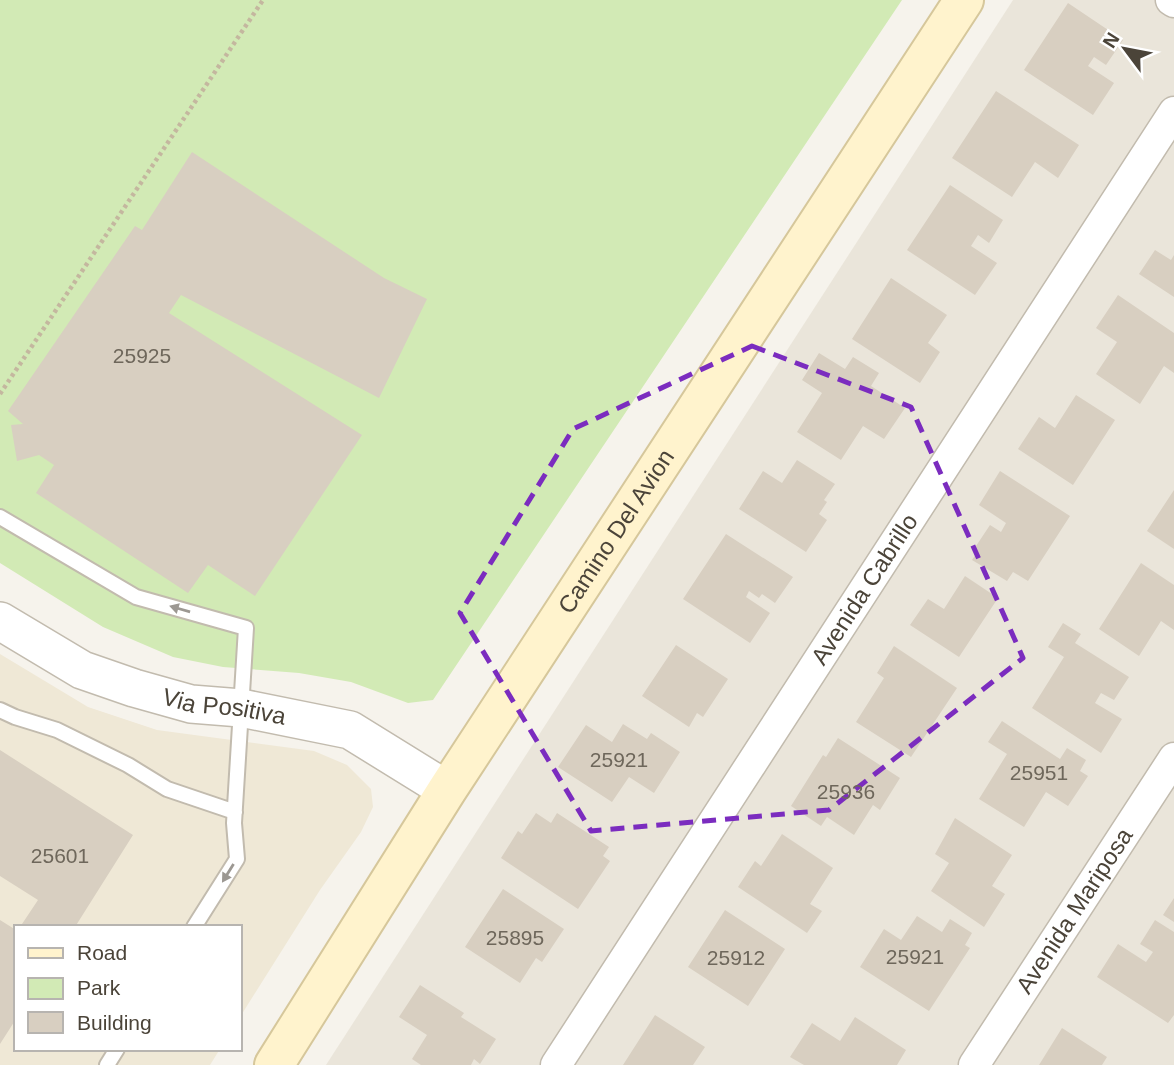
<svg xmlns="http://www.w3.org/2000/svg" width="1174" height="1065" viewBox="0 0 1174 1065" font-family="Helvetica,sans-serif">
  <rect width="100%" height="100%" fill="#f6f3ec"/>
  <!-- residential -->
  <path fill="#eae5da" d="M 1013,0 L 1174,0 L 1174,1065 L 326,1065 Z"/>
  <!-- education -->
  <path fill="#efe8d6" d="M 0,654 L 88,707 L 157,730 L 314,751 L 347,765 L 371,789 L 373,807 L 361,832 L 320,890 L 240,1017 L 240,927 L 16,927 L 16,1049 L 220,1049 L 210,1065 L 0,1065 Z"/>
  <!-- green -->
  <path fill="#d2eab5" d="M 0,0 L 902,0 L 433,700 L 408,703 L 351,682 L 299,673 L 223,667 L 173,657 L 103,627 L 0,563 Z"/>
  <!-- building -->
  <path fill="#d8cfc1" d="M 1068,3 L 1123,40 L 1106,65 L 1094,57 L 1088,66 L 1114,83 L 1093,115 L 1024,70 Z
    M 996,91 L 1079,145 L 1058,178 L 1035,162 L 1012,197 L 952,158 Z
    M 192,152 L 384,278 L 427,299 L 379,398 L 181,295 L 169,313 L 362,435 L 255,596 L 208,565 L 188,593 L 36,493 L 54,465 L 39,455 L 17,461 L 11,425 L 23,424 L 8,411 L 135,226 L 142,230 Z
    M 950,185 L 1003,220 L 989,243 L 978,235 L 971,246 L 997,263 L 975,295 L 907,250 Z
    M 1155,250 L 1171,260 L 1174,255 L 1174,297 L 1139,274 Z
    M 891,278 L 947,315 L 928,343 L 940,352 L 920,383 L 852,339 Z
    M 1118,295 L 1174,333 L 1174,373 L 1164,366 L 1140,404 L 1096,374 L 1117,342 L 1096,328 Z
    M 819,353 L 845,369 L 853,357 L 879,373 L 871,386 L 905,408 L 884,439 L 863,426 L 841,460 L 797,432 L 822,393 L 802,380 Z
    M 1076,395 L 1115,420 L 1073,485 L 1018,449 L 1039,417 L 1055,428 Z
    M 797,460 L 835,484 L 824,500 L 827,502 L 819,514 L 827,520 L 806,552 L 739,509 L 763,471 L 782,483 Z
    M 1000,471 L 1070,516 L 1028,581 L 1013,572 L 1007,581 L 972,560 L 978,551 L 974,549 L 990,525 L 1001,532 L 1006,523 L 979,505 Z
    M 1174,490 L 1174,549 L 1147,531 Z
    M 726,534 L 793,577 L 775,603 L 762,594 L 759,598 L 749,591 L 746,597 L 770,613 L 750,643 L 683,599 Z
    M 1141,563 L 1174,585 L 1174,630 L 1161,621 L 1139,656 L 1099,629 Z
    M 965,576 L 998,598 L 959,657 L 910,625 L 928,599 L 944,609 Z
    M 1063,623 L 1081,634 L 1075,643 L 1129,677 L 1114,700 L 1101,693 L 1095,703 L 1122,719 L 1101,753 L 1032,708 L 1064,657 L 1048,647 Z
    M 676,645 L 728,679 L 703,717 L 697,713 L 689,727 L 642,696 Z
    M 894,646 L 957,688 L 911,757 L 856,722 L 884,678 L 877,673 Z
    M 1002,721 L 1060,759 L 1067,748 L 1086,760 L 1080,771 L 1088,776 L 1068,806 L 1046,792 L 1024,827 L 979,799 L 1007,754 L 988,742 Z
    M 623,724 L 647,739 L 651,733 L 680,752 L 654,793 L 629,777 L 612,802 L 558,767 L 586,725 L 612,742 Z
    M 838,738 L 900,778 L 880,810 L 873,805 L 854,835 L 827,817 L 821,826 L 791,806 L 823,755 L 826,757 Z
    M 0,750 L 133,835 L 75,927 L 20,927 L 38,900 L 0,876 Z
    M 536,813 L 551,823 L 557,813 L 609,847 L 603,856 L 610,861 L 578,909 L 501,858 L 518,831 L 522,834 Z
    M 955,818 L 1012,855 L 992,886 L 1005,894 L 984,927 L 931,891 L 949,863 L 935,854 Z
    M 782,834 L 833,868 L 810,904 L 822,911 L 807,933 L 738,887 L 755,861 L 761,866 Z
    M 503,889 L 564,929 L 542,962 L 536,958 L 520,983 L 465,947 Z
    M 1174,898 L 1174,922 L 1163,915 Z
    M 725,910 L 785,949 L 748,1006 L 688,967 Z
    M 917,916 L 942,932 L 950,919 L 972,933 L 965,945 L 970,948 L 929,1011 L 860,967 L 884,929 L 901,940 Z
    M 0,920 L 16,930 L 16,1019 L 0,1044 Z
    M 1155,920 L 1174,932 L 1174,1015 L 1168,1023 L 1097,977 L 1118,944 L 1146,962 L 1153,952 L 1140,944 Z
    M 420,985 L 464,1013 L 461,1017 L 496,1039 L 480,1064 L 474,1059 L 471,1065 L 421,1065 L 412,1059 L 427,1035 L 399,1017 Z
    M 655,1015 L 705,1047 L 693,1065 L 623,1065 Z
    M 855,1017 L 906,1050 L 897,1065 L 804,1065 L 790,1057 L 812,1023 L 840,1041 Z
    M 1062,1028 L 1107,1057 L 1102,1065 L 1039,1065 Z"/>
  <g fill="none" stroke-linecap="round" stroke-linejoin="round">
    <!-- service casing -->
    <g stroke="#c2bbae" stroke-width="18">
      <path id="service" d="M 0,517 L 136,597 L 246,628 L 234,823 L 237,859 L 194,927
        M 0,710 L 15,717 L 57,730 L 128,765 L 167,789 L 235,812
        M 107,1065 L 117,1049"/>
    </g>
    <!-- minor casing -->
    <g stroke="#c2bbae" stroke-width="33">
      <g id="minor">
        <path d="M 1171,0 L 1174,2"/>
        <path id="s1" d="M 556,1065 L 1174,112"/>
        <path id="s2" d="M 974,1065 L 1174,758"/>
      </g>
    </g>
    <!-- tertiary casing -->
    <g stroke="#c2bbae" stroke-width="40">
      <g id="tertiary">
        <path id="s3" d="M 0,621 L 82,670 L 134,688 L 191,704 L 241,708 L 350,730 L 447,790"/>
      </g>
    </g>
    <!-- secondary casing -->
    <g stroke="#d6c79b" stroke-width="42">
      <g id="secondary">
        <path id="s4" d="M 274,1065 L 447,790 L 964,0"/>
      </g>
    </g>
    <!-- path -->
    <path stroke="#c4b79f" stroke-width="4.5" stroke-dasharray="3.5 3.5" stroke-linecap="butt" d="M 0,394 L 263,0"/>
    <!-- service -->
    <use href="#service" stroke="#fff" stroke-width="14"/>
    <!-- minor -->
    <use href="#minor" stroke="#fff" stroke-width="30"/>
    <!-- tertiary -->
    <use href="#tertiary" stroke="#fff" stroke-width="37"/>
    <!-- secondary -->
    <use href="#secondary" stroke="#fff3cd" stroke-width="38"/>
  </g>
  <!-- one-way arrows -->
  <defs><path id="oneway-solid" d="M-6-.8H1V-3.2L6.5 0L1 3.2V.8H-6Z" transform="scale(1.75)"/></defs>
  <g fill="#9c9892">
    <use href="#oneway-solid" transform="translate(180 609) rotate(-164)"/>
    <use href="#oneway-solid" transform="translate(228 873) rotate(122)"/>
  </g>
  <!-- marked area -->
  <path fill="none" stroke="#7b2cbf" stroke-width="5" stroke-dasharray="14 9" stroke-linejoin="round" d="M 752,346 L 911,407 L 1023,658 L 829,810 L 591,831 L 460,613 L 573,429 Z"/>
  <g text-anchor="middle" stroke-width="6" stroke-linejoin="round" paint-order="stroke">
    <!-- number labels -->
    <g font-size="21" fill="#6e675b">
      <text x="142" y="363">25925</text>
      <text x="619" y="767">25921</text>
      <text x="1039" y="780">25951</text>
      <text x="846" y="799">25936</text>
      <text x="60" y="863">25601</text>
      <text x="515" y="945">25895</text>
      <text x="915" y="964">25921</text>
      <text x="736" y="965">25912</text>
    </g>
    <!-- street labels -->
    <g font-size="24" fill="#4b4439" stroke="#fff">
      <text dy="8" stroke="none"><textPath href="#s4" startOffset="634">Camino Del Avion</textPath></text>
      <text dy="8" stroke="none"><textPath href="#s1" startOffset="567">Avenida Cabrillo</textPath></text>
      <text dy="8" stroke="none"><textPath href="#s3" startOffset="243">Via Positiva</textPath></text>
      <text dy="8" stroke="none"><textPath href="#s2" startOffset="184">Avenida Mariposa</textPath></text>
    </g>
  </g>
  <!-- legend -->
  <rect x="14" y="925" width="228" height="126" fill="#ffffff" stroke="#b7b4b0" stroke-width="2"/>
  <rect x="28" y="948" width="35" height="10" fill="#fff3cd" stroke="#b7b4b0" stroke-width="2"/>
  <text x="77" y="960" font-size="21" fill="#4b4439">Road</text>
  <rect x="28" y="978" width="35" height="21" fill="#d2eab5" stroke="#b7b4b0" stroke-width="2"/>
  <text x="77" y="995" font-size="21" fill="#4b4439">Park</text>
  <rect x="28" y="1012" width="35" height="21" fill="#d8cfc1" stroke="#b7b4b0" stroke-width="2"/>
  <text x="77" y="1030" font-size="21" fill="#4b4439">Building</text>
  <!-- north arrow -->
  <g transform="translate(1125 49) rotate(302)" stroke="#ffffff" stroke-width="5" paint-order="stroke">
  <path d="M0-5L12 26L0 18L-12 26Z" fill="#4b4439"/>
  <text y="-10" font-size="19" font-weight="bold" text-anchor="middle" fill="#4b4439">N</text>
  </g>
</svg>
